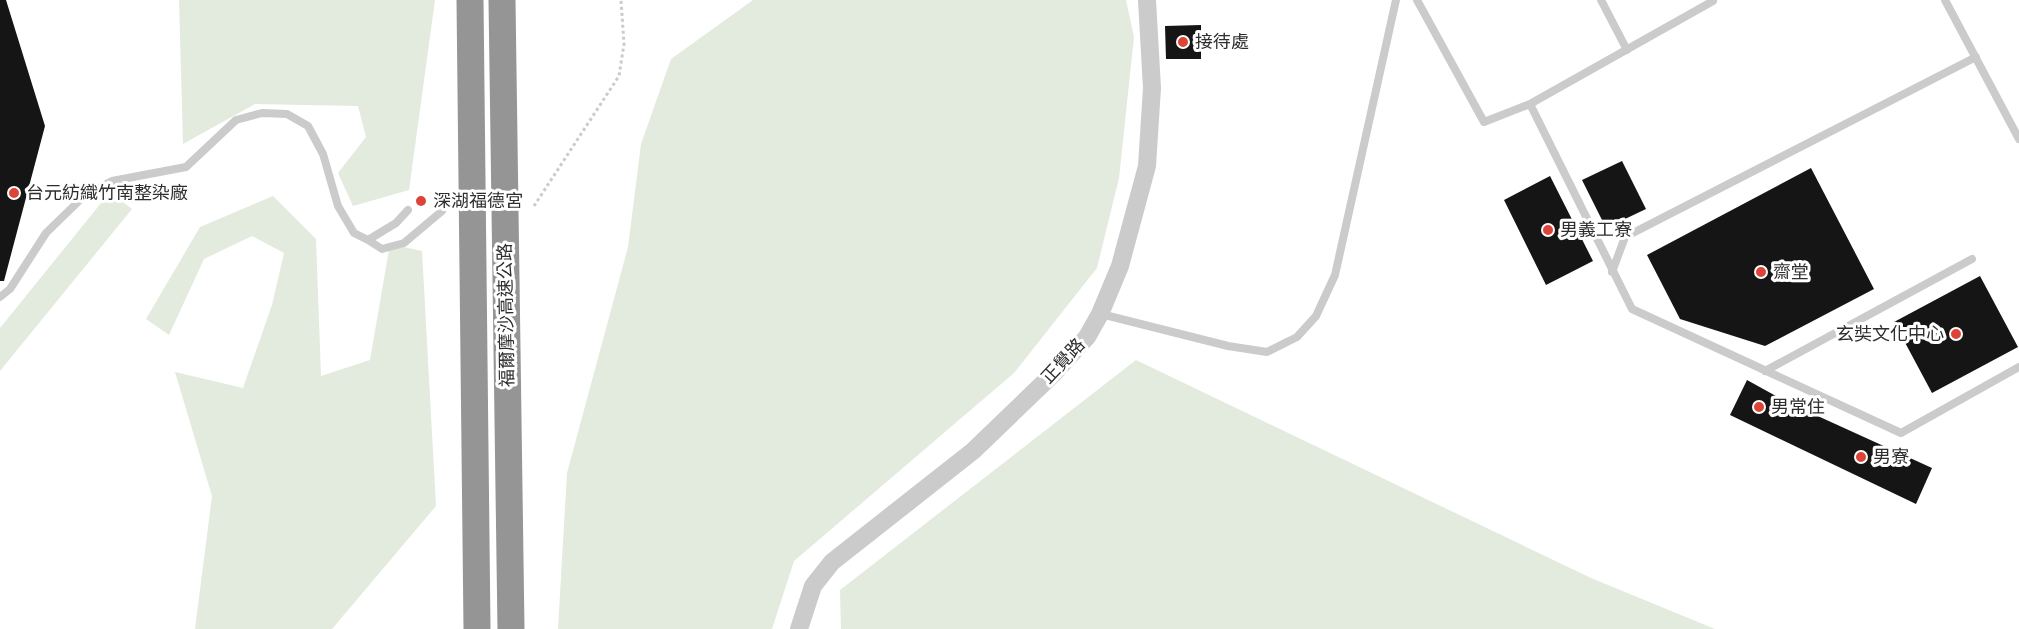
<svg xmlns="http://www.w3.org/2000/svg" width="2019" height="629" viewBox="0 0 2019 629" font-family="'Fira Sans Condensed','Noto Sans TC',sans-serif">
  <rect width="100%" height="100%" fill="#fff"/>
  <!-- green -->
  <path fill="#e2ebdd" d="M 179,0 L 435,0 L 409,190 L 353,206 L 338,173 L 366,137 L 358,106 L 255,104 L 183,144 Z
    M 753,0 L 1126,0 L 1134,37 L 1119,178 L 1097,268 L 1014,373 L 794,561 L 772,629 L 558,629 L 567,473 L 628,247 L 641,144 L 671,59 Z
    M 110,192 L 132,209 L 0,371 L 0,328 Z
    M 273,196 L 316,239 L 321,376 L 370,360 L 390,244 L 422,251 L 436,506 L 332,629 L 195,629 L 212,496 L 175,372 L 243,388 L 272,305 L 284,253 L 252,236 L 204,259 L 169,335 L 146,319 L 200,227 Z
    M 1136,360 L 1591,578 L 1715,629 L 841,629 L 840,590 Z"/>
  <!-- building -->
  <path fill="#151515" d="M 0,0 L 6,0 L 45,126 L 4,281 L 0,281 Z
    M 1201,25 L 1201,59 L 1166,59 L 1165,26 Z
    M 1622,161 L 1646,209 L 1606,228 L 1582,180 Z
    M 1811,168 L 1874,289 L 1765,346 L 1680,319 L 1647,255 Z
    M 1550,176 L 1593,261 L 1546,285 L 1504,200 Z
    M 1980,276 L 2018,347 L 1932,393 L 1894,322 Z
    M 1747,380 L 1787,402 L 1932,468 L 1916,504 L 1730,415 Z"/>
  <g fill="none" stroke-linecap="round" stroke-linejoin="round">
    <!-- path -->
    <path stroke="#cbcbcb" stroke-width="3" stroke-dasharray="3 3" stroke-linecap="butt" d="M 534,206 L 619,76 L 624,44 L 621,0"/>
    <!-- service -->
    <path stroke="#cbcbcb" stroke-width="8" d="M 1417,0 L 1484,122 L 1530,104 L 1632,309 L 1901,433 L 2019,367
      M 1601,0 L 1627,50
      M 1945,0 L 2019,139
      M 1530,104 L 1713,1
      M 368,240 L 382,249 L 404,243 L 442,211
      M 1612,272 L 1625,237 L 1976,57
      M 0,297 L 10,289 L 46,233 L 84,196 L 112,181 L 186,167 L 236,120 L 262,113 L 287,114 L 308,126 L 323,154 L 338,206 L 354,233 L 368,240 L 396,223 L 408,210
      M 1101,314 L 1228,346 L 1267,352 L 1297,337 L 1316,316 L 1335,275 L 1396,0
      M 1765,371 L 1972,259"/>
    <!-- tertiary -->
    <path stroke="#cbcbcb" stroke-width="18" d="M 799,629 L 813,586 L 832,562 L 973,451 L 1053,374 L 1087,337 L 1100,314 L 1120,266 L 1147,166 L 1152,88 L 1147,0"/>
    <!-- motorway -->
    <path stroke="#959595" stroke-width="27" d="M 470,0 L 477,629
      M 502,0 L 511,629"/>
  </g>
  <!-- markers -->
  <g fill="#dd4439" stroke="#fff" stroke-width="2">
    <circle cx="1183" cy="42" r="6"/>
    <circle cx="14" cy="193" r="6"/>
    <circle cx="421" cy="201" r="6"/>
    <circle cx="1548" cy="230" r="6"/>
    <circle cx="1761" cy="272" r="6"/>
    <circle cx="1956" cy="334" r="6"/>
    <circle cx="1759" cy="407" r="6"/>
    <circle cx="1861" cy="457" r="6"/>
  </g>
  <g text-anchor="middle" stroke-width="6" stroke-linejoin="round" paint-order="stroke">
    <!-- poi labels -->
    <g font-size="18" fill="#2e2e2e" stroke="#fff" text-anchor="start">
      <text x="1195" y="48">接待處</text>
      <text x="26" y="199">台元紡織竹南整染廠</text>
      <text x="433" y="207">深湖福德宮</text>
      <text x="1560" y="236">男義工寮</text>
      <text x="1773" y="278">齋堂</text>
      <text x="1944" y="340" text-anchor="end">玄奘文化中心</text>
      <text x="1771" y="413">男常住</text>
      <text x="1873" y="463">男寮</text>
    </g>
    <!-- street labels -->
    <g font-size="18" fill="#2e2e2e" stroke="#fff">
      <text transform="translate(506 315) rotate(-91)" y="6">福爾摩沙高速公路</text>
      <text transform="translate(1063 361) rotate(-47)" y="6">正覺路</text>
    </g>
  </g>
</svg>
